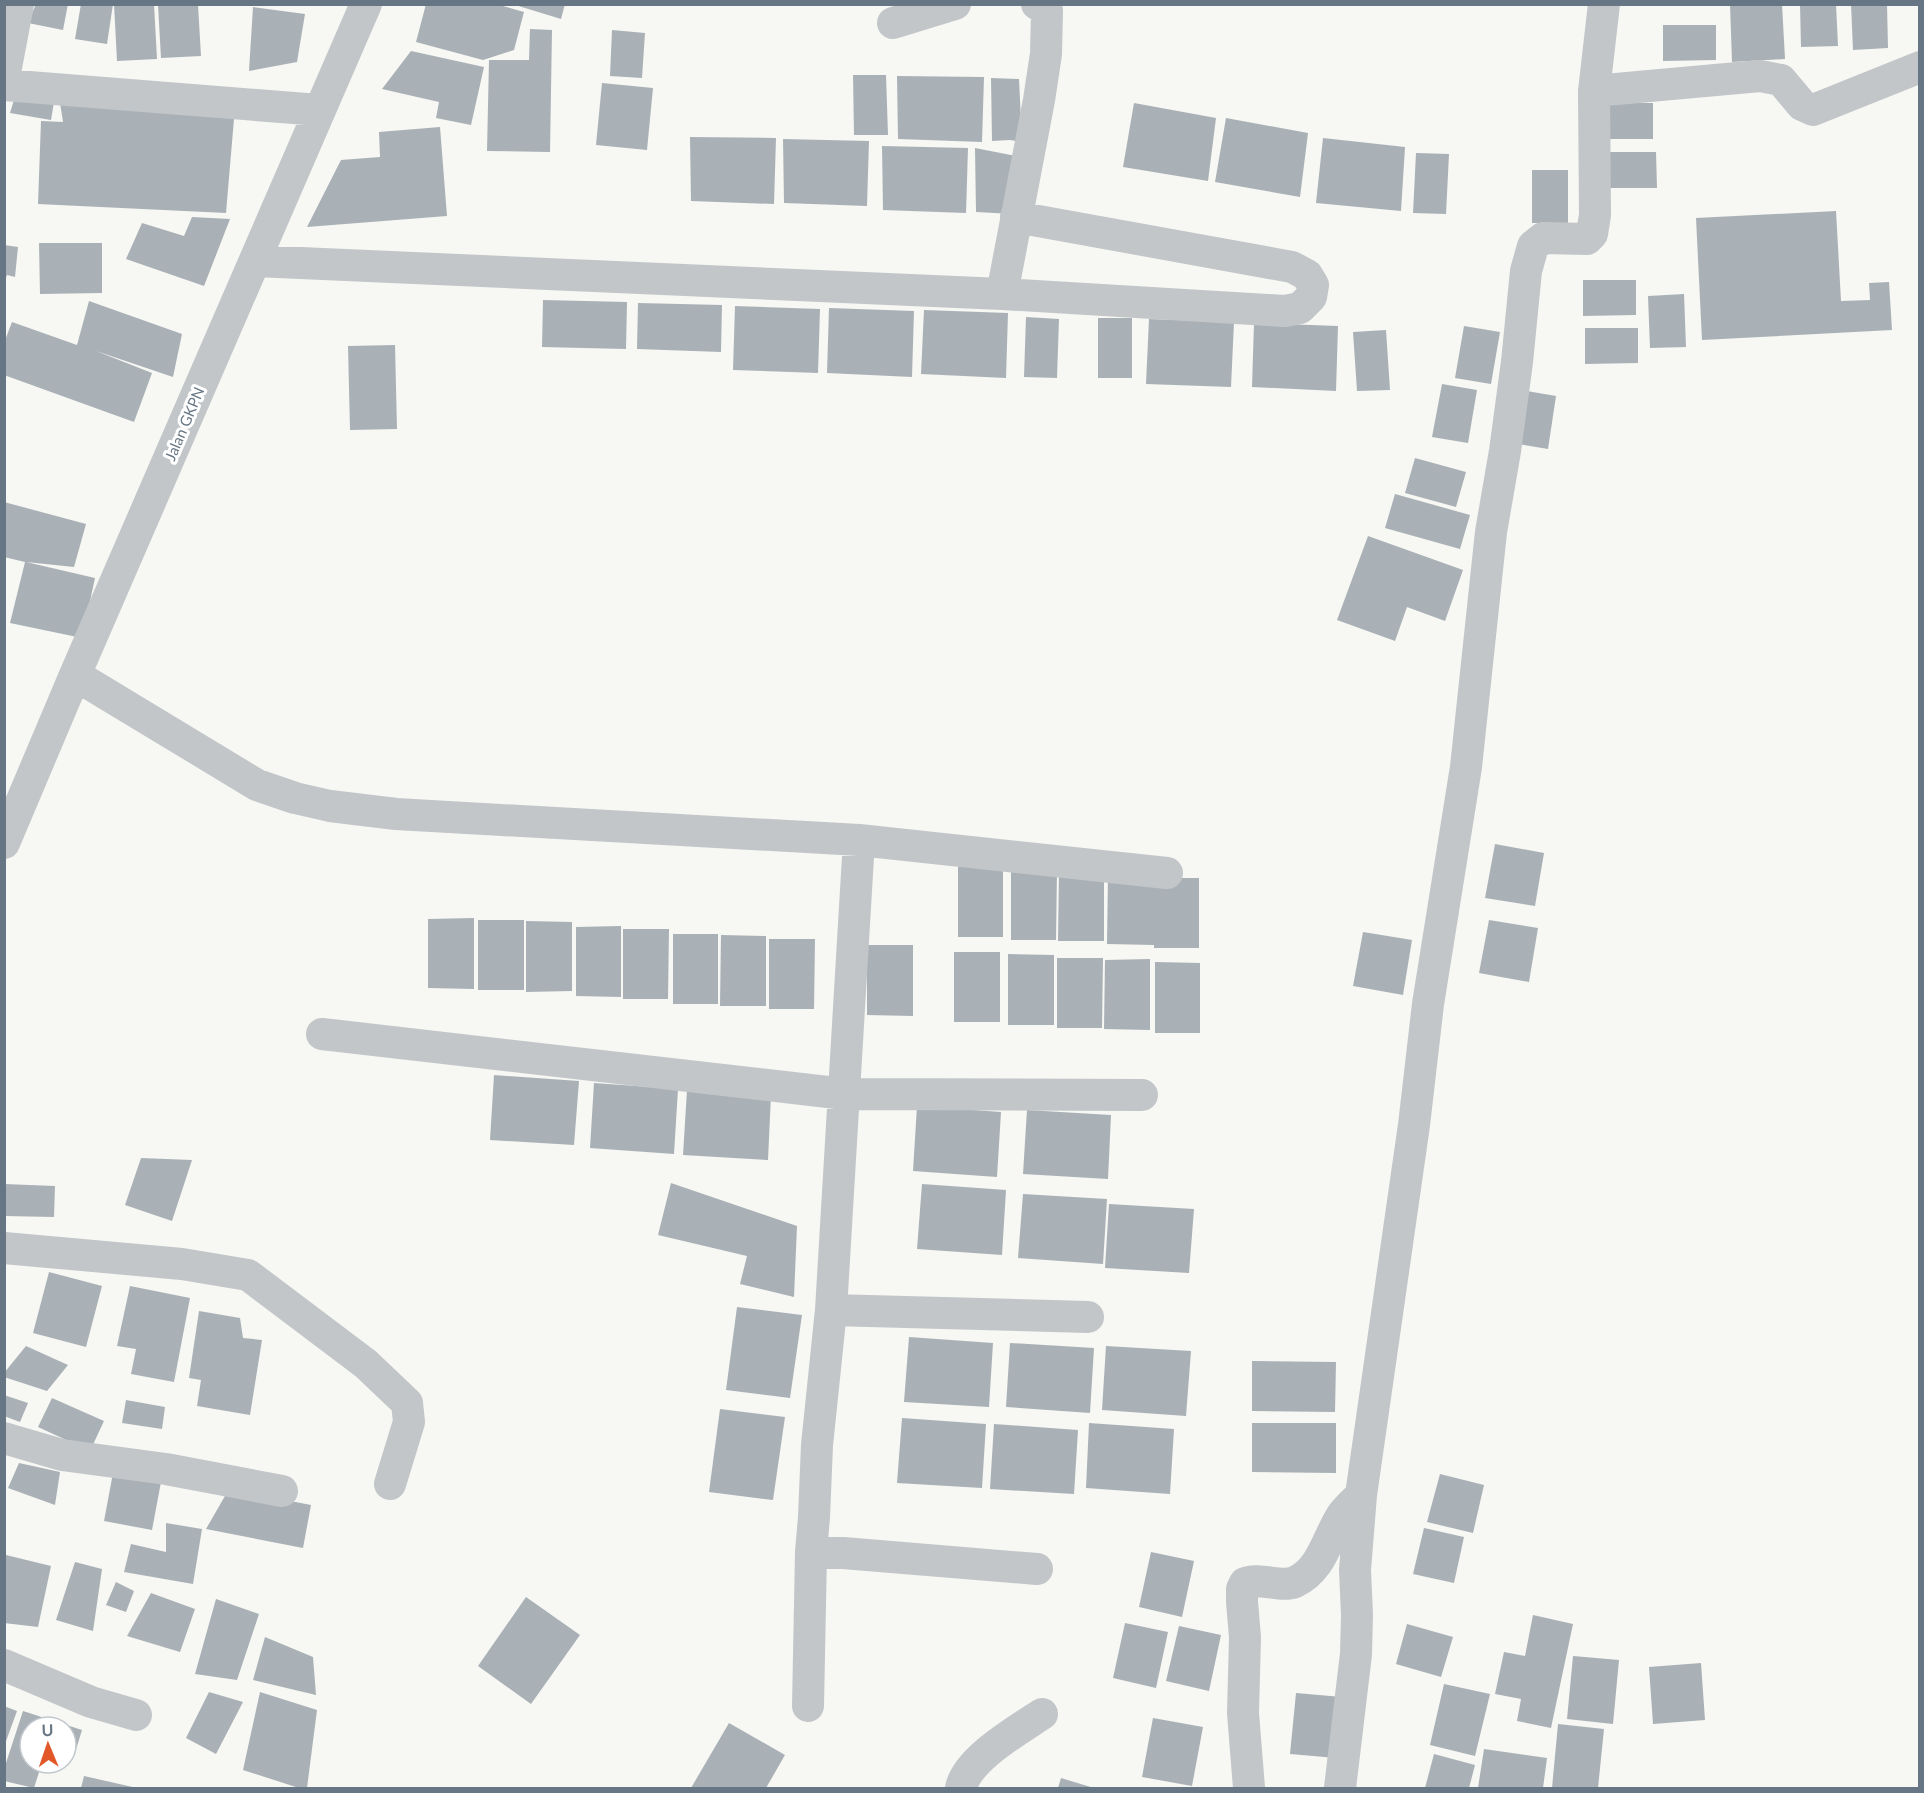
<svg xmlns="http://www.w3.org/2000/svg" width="1924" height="1793" viewBox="0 0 1924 1793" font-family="Lato,sans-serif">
  <rect width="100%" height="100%" fill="#f7f7f3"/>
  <!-- building -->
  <path fill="#a9b1b6" d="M 36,4 L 68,4 L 63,30 L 28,23 Z
    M 81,4 L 113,4 L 107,44 L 75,39 Z
    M 114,4 L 154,4 L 157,59 L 117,61 Z
    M 426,4 L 496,4 L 524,12 L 514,50 L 483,60 L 416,42 Z
    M 512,4 L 565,4 L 561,19 Z
    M 1730,4 L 1782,4 L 1785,59 L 1732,62 Z
    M 1800,4 L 1836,4 L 1838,46 L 1801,47 Z
    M 1851,4 L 1887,4 L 1888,48 L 1853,50 Z
    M 158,5 L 198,5 L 201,56 L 161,58 Z
    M 253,7 L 305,14 L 297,62 L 249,71 Z
    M 1663,25 L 1716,25 L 1716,60 L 1663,61 Z
    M 530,29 L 552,30 L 550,152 L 487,151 L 489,60 L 529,60 Z
    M 612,30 L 645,33 L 642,78 L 610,76 Z
    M 411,51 L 484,67 L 471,125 L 436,118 L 439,102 L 382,89 Z
    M 853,75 L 886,75 L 888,135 L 854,135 Z
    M 897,76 L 984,77 L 982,142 L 898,139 Z
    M 991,78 L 1019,79 L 1022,142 L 1010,140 L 992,141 Z
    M 602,83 L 653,88 L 647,150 L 596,145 Z
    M 17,90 L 55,96 L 51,120 L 10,113 Z
    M 59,96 L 235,107 L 226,213 L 38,204 L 41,121 L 63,122 Z
    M 1134,103 L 1216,118 L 1208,181 L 1123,167 Z
    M 1600,103 L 1653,103 L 1653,139 L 1600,139 Z
    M 1226,118 L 1308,133 L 1300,197 L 1215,182 Z
    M 440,127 L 447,216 L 307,227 L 341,160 L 380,157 L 379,132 Z
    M 690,137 L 776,138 L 774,204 L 691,201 Z
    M 1323,138 L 1405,147 L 1401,211 L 1316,203 Z
    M 783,139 L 869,141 L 867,206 L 784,203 Z
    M 882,146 L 968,148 L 966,213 L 883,210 Z
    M 975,148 L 1016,156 L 1013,214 L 976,212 Z
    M 1603,152 L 1656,152 L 1657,188 L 1604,188 Z
    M 1416,153 L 1449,154 L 1446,214 L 1413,213 Z
    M 1532,170 L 1568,170 L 1568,223 L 1532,223 Z
    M 1836,211 L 1841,301 L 1870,300 L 1869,283 L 1889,282 L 1892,330 L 1702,340 L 1696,218 Z
    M 192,217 L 230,219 L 204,286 L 126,259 L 142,223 L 184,236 Z
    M 39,243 L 102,243 L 102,293 L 40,294 Z
    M 4,245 L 18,247 L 15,277 L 7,275 L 5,281 Z
    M 1583,280 L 1636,280 L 1636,315 L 1583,316 Z
    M 1684,294 L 1686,347 L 1650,348 L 1648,296 Z
    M 543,300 L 627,302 L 626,349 L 542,347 Z
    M 89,301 L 182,334 L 173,377 L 96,351 L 152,373 L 134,422 L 4,375 L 4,343 L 12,322 L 77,345 Z
    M 638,303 L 722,305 L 721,352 L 637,349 Z
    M 735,306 L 820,309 L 818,373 L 733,370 Z
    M 829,308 L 914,311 L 912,377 L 827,373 Z
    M 924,310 L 1008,313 L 1006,378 L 921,374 Z
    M 1026,317 L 1059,319 L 1057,378 L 1024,377 Z
    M 1098,318 L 1132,318 L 1132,378 L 1098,378 Z
    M 1149,319 L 1234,322 L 1231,387 L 1146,384 Z
    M 1254,323 L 1338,326 L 1336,391 L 1252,387 Z
    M 1464,326 L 1500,332 L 1491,384 L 1455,378 Z
    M 1585,328 L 1638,328 L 1638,363 L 1585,364 Z
    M 1386,330 L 1390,390 L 1357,391 L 1353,332 Z
    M 395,345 L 397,429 L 350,430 L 348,346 Z
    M 1442,384 L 1477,390 L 1468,443 L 1432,437 Z
    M 1521,390 L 1556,396 L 1548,449 L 1512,443 Z
    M 1415,458 L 1466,472 L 1456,507 L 1405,493 Z
    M 1395,494 L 1470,515 L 1460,549 L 1385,528 Z
    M 4,502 L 86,524 L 74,567 L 26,562 L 95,578 L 82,638 L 10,623 L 25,562 L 4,557 Z
    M 1368,536 L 1463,570 L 1445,621 L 1407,607 L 1395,641 L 1337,620 Z
    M 1495,844 L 1544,853 L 1535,906 L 1485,898 Z
    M 958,867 L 1003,867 L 1003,937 L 958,937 Z
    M 1011,869 L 1057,870 L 1056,940 L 1011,940 Z
    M 1059,871 L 1104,871 L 1104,941 L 1058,941 Z
    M 1108,874 L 1154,878 L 1199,878 L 1199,948 L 1154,948 L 1154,945 L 1107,944 Z
    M 474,918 L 474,989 L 428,988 L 428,919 Z
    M 478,920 L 524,920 L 524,990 L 478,990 Z
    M 1489,920 L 1538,928 L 1529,982 L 1479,973 Z
    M 526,921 L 572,922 L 572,991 L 526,992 Z
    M 621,926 L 621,997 L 576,996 L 576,927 Z
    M 623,929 L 669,929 L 668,999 L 623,999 Z
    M 1363,932 L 1412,940 L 1403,995 L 1353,986 Z
    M 673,934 L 718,934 L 718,1004 L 673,1004 Z
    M 721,935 L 766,936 L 766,1006 L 720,1006 Z
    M 769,939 L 815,939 L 814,1009 L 769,1009 Z
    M 867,945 L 913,945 L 913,1016 L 867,1015 Z
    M 954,952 L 1000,952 L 1000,1022 L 954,1022 Z
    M 1008,954 L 1054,955 L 1054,1025 L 1008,1025 Z
    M 1057,958 L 1103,958 L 1102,1028 L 1057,1028 Z
    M 1150,959 L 1150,1030 L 1104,1029 L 1105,960 Z
    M 1155,962 L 1200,963 L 1200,1033 L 1155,1033 Z
    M 494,1075 L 579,1081 L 574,1145 L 490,1140 Z
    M 594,1083 L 678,1089 L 674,1154 L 590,1148 Z
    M 687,1090 L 771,1095 L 768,1160 L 683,1155 Z
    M 917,1106 L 1001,1112 L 997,1177 L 913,1171 Z
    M 1027,1110 L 1111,1115 L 1108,1179 L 1023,1174 Z
    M 141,1158 L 192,1160 L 172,1221 L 125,1205 Z
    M 671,1183 L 797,1226 L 794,1297 L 740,1284 L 747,1256 L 658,1235 Z
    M 4,1184 L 55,1186 L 54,1217 L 4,1216 Z
    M 922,1184 L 1006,1190 L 1002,1255 L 917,1249 Z
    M 1023,1194 L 1107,1199 L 1103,1264 L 1018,1258 Z
    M 1109,1204 L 1194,1209 L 1189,1273 L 1105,1268 Z
    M 49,1272 L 102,1286 L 86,1347 L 33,1333 Z
    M 130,1286 L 190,1298 L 174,1382 L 131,1374 L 136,1349 L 117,1346 Z
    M 737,1307 L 802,1315 L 790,1398 L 726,1390 Z
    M 199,1311 L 240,1318 L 243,1338 L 262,1340 L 250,1415 L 197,1406 L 201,1380 L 189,1378 Z
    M 909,1337 L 993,1343 L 989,1407 L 904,1402 Z
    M 1010,1343 L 1094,1348 L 1090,1413 L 1006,1407 Z
    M 26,1346 L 68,1365 L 47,1391 L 4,1377 L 4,1373 Z
    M 1106,1346 L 1191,1351 L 1186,1416 L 1102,1410 Z
    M 1252,1361 L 1336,1362 L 1335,1412 L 1252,1411 Z
    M 4,1395 L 28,1403 L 20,1422 L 4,1416 Z
    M 52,1398 L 104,1421 L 90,1451 L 38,1427 Z
    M 126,1400 L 165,1407 L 162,1429 L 122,1423 Z
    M 720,1409 L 785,1417 L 773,1500 L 709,1492 Z
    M 902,1418 L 986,1424 L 982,1488 L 897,1483 Z
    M 1089,1423 L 1174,1429 L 1170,1494 L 1086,1488 Z
    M 1252,1423 L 1336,1423 L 1336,1473 L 1252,1472 Z
    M 994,1424 L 1078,1430 L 1074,1494 L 990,1489 Z
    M 19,1463 L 60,1472 L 55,1505 L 8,1488 Z
    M 113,1473 L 161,1482 L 152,1530 L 104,1521 Z
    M 1440,1474 L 1484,1485 L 1473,1533 L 1427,1522 Z
    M 229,1489 L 311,1505 L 303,1548 L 206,1529 Z
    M 166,1523 L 202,1529 L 193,1584 L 124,1572 L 131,1544 L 166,1552 Z
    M 1424,1528 L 1464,1537 L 1454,1583 L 1413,1574 Z
    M 1151,1552 L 1194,1561 L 1182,1617 L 1139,1607 Z
    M 6,1555 L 51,1566 L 38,1627 L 4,1623 L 4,1557 Z
    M 75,1562 L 102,1569 L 93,1631 L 56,1620 Z
    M 116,1582 L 134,1591 L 126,1612 L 106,1605 Z
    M 151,1593 L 195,1609 L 180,1652 L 127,1636 Z
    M 526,1597 L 580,1635 L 531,1704 L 478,1666 Z
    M 216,1599 L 259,1614 L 237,1680 L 195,1674 Z
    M 1533,1615 L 1573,1624 L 1551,1728 L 1517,1721 L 1521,1699 L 1495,1694 L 1504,1652 L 1525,1656 Z
    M 1125,1623 L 1168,1632 L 1156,1688 L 1113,1678 Z
    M 1407,1624 L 1453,1637 L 1441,1677 L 1396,1664 Z
    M 1179,1626 L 1221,1635 L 1209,1691 L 1166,1681 Z
    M 265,1637 L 313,1657 L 316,1695 L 253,1680 Z
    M 1573,1656 L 1619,1660 L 1613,1724 L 1567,1719 Z
    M 1701,1663 L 1705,1720 L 1653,1724 L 1649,1667 Z
    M 1444,1684 L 1490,1694 L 1475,1756 L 1430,1745 Z
    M 209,1692 L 243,1702 L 216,1754 L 186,1738 Z
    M 260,1692 L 317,1710 L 307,1788 L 299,1788 L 243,1770 Z
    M 1296,1693 L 1342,1697 L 1336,1758 L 1290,1754 Z
    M 4,1706 L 17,1711 L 5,1744 L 4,1744 Z
    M 23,1711 L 82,1730 L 74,1756 L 66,1754 L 66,1727 L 30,1727 L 30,1763 L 42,1763 L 34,1788 L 4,1781 L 4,1769 Z
    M 1153,1718 L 1203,1727 L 1192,1786 L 1142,1777 Z
    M 729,1723 L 785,1755 L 766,1788 L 691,1788 Z
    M 1558,1724 L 1604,1729 L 1598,1788 L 1552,1788 Z
    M 1484,1749 L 1547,1758 L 1543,1788 L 1478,1788 Z
    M 1434,1754 L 1475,1765 L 1469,1788 L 1425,1788 Z
    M 84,1776 L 137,1788 L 81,1788 Z
    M 1061,1778 L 1094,1788 L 1058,1788 Z"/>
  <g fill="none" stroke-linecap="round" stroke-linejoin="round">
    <!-- street -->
    <path stroke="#c2c6c9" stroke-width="32" d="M 893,23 L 955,4
      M 4,78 L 18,4
      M 4,85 L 319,110
      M 1594,91 L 1760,76 L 1781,80 L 1802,105 L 1813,110 L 1920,67
      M 255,261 L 1002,294 L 1285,311 L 1300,308 L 1311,297 L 1313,285 L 1307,275 L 1292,267 L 1016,217
      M 1002,294 L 1039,100 L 1046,54 L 1047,11 L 1037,4
      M 75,675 L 257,785 L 295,798 L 330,806 L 396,814 L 859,840 L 1167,873
      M 859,840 L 831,1310 L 817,1445 L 814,1517 L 811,1552 L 843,1553 L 1037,1569
      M 4,843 L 75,675 L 366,4
      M 322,1034 L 845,1094 L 1142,1095
      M 4,1248 L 182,1264 L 248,1275 L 366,1364 L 407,1403 L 409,1422 L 390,1484
      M 831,1310 L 1088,1317
      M 4,1438 L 62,1455 L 166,1469 L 282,1491
      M 4,1665 L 91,1702 L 136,1715
      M 808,1706 L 811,1552
      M 961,1788 C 967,1759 1018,1730 1042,1714
      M 1249,1788 L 1243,1713 L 1245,1637 L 1242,1602 L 1242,1589 L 1245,1583 C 1260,1577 1281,1588 1295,1582 C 1322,1570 1327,1538 1342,1515 C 1347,1508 1355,1501 1361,1495 L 1414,1125 L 1428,1004 L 1466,767 L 1491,532 L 1505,451 L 1517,362 L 1526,271 L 1533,246 L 1543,238 L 1587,239 L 1592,234 L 1595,215 L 1594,91 L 1604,4
      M 1340,1788 L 1356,1654 L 1357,1615 L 1355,1570 L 1361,1495"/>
  </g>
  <g text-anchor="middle" stroke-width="6" stroke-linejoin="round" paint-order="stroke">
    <!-- street labels -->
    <g font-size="15" fill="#667684" stroke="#fff">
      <text transform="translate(185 424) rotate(-67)" y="5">Jalan GKPN</text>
    </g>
  </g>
  <!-- border -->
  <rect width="1924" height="1793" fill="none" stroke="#667684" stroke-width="12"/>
  <!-- north arrow -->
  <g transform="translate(48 1745) rotate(358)"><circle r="28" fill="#ffffff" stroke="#c2c8ce" stroke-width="1.5"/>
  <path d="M0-4.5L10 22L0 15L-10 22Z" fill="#e25728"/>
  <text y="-9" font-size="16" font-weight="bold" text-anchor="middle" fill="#667684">U</text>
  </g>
</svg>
